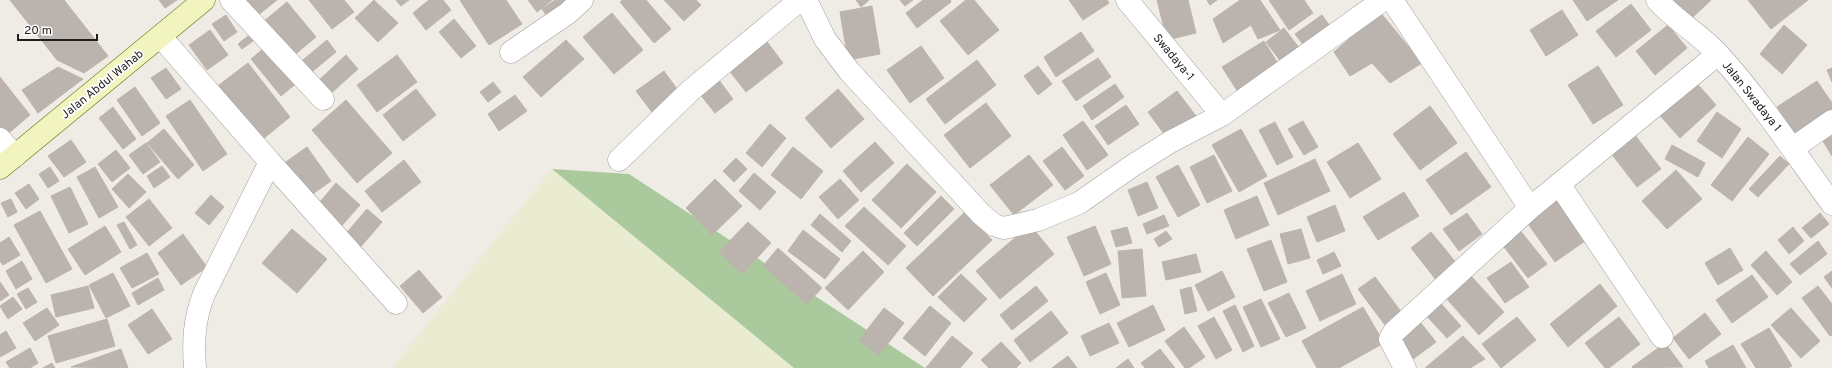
<svg xmlns="http://www.w3.org/2000/svg" width="1832" height="368" viewBox="0 0 1832 368" font-family="Overpass,sans-serif">
  <rect width="100%" height="100%" fill="#efece5"/>
  <!-- farmland -->
  <path fill="#eaecd2" d="M 552,169 L 794,368 L 392,368 Z"/>
  <!-- forest -->
  <path fill="#aaca9d" d="M 552,169 L 629,174 L 925,368 L 794,368 Z"/>
  <!-- building -->
  <path fill="#bbb4ae" stroke="#bfb3a9" d="M 10,0 L 64,0 L 108,56 L 84,73 L 57,60 Z
    M 159,0 L 177,0 L 165,8 Z
    M 245,0 L 277,0 L 257,16 Z
    M 309,0 L 344,0 L 354,12 L 332,29 Z
    M 374,0 L 398,23 L 378,42 L 355,18 Z
    M 396,0 L 409,0 L 401,6 Z
    M 429,0 L 443,0 L 451,10 L 426,30 L 413,13 Z
    M 460,0 L 506,0 L 522,24 L 489,45 Z
    M 528,0 L 552,0 L 537,12 Z
    M 555,0 L 577,0 L 551,22 L 542,9 Z
    M 623,0 L 646,0 L 671,29 L 654,43 L 620,2 Z
    M 664,0 L 696,0 L 701,5 L 684,21 Z
    M 856,0 L 869,0 L 861,7 Z
    M 900,0 L 913,0 L 905,6 Z
    M 923,0 L 950,0 L 951,2 L 917,28 L 906,13 Z
    M 966,0 L 974,0 L 999,30 L 968,55 L 940,21 Z
    M 1069,0 L 1107,0 L 1109,3 L 1083,20 Z
    M 1157,0 L 1188,0 L 1196,33 L 1167,40 Z
    M 1207,0 L 1217,0 L 1210,5 Z
    M 1240,0 L 1260,0 L 1280,30 L 1258,39 L 1251,25 L 1223,43 L 1213,19 Z
    M 1269,0 L 1304,0 L 1313,13 L 1289,30 Z
    M 1573,0 L 1618,0 L 1587,21 Z
    M 1673,0 L 1711,0 L 1691,19 Z
    M 1748,0 L 1808,0 L 1771,29 Z
    M 287,2 L 316,37 L 292,57 L 263,22 Z
    M 1631,4 L 1651,30 L 1616,57 L 1596,31 Z
    M 872,6 L 880,54 L 848,60 L 840,12 Z
    M 1562,10 L 1578,35 L 1546,56 L 1530,30 Z
    M 1380,12 L 1422,63 L 1390,83 L 1372,63 L 1350,76 L 1334,52 Z
    M 612,13 L 643,50 L 614,74 L 583,37 Z
    M 226,15 L 237,32 L 224,41 L 212,24 Z
    M 1322,15 L 1334,32 L 1308,51 L 1295,34 Z
    M 454,19 L 476,46 L 461,58 L 439,32 Z
    M 1668,25 L 1687,48 L 1655,75 L 1636,51 Z
    M 1784,25 L 1807,45 L 1782,74 L 1760,54 Z
    M 1284,28 L 1303,53 L 1285,67 L 1266,42 Z
    M 210,30 L 228,55 L 207,70 L 189,45 Z
    M 1081,32 L 1094,51 L 1056,77 L 1044,57 Z
    M 248,36 L 253,41 L 242,49 L 238,44 Z
    M 765,39 L 783,63 L 746,92 L 728,69 Z
    M 327,40 L 336,52 L 307,76 L 298,64 Z
    M 566,40 L 584,59 L 541,97 L 523,77 Z
    M 1264,41 L 1280,67 L 1238,92 L 1222,67 Z
    M 269,44 L 299,81 L 281,96 L 251,59 Z
    M 921,46 L 944,78 L 910,103 L 887,70 Z
    M 346,55 L 358,69 L 329,95 L 317,82 Z
    M 397,55 L 417,82 L 377,112 L 357,85 Z
    M 1098,58 L 1111,77 L 1076,101 L 1062,81 Z
    M 977,60 L 996,85 L 945,124 L 926,99 Z
    M 248,63 L 290,117 L 258,143 L 215,88 Z
    M 1038,66 L 1052,84 L 1038,95 L 1024,76 Z
    M 1598,66 L 1623,105 L 1593,124 L 1568,85 Z
    M 58,67 L 83,79 L 38,113 L 22,90 Z
    M 166,68 L 181,89 L 166,99 L 151,78 Z
    M 1832,68 L 1832,82 L 1827,70 Z
    M 664,71 L 682,96 L 655,116 L 636,91 Z
    M 0,77 L 30,115 L 3,138 L 0,135 Z
    M 718,79 L 733,99 L 715,113 L 699,93 Z
    M 1693,79 L 1716,105 L 1680,138 L 1657,112 Z
    M 1817,81 L 1832,103 L 1832,110 L 1795,134 L 1777,107 Z
    M 493,82 L 501,92 L 488,102 L 480,92 Z
    M 1115,84 L 1124,97 L 1092,120 L 1083,106 Z
    M 135,87 L 160,123 L 142,136 L 117,100 Z
    M 416,89 L 436,115 L 403,141 L 383,115 Z
    M 838,89 L 864,119 L 831,148 L 805,118 Z
    M 1177,91 L 1196,116 L 1167,138 L 1148,112 Z
    M 515,95 L 527,111 L 499,131 L 488,114 Z
    M 190,100 L 227,154 L 203,171 L 166,116 Z
    M 346,100 L 392,153 L 357,183 L 312,130 Z
    M 986,103 L 1011,136 L 970,168 L 944,135 Z
    M 1126,105 L 1139,124 L 1108,145 L 1095,126 Z
    M 1430,106 L 1457,143 L 1420,170 L 1393,134 Z
    M 113,107 L 136,139 L 123,149 L 99,118 Z
    M 1717,112 L 1741,129 L 1722,158 L 1697,141 Z
    M 1083,121 L 1108,155 L 1087,170 L 1063,135 Z
    M 1303,121 L 1318,147 L 1304,155 L 1288,129 Z
    M 1275,122 L 1293,157 L 1277,165 L 1259,130 Z
    M 770,124 L 786,138 L 762,167 L 746,153 Z
    M 164,129 L 194,165 L 178,179 L 147,143 Z
    M 1241,129 L 1267,176 L 1239,192 L 1212,145 Z
    M 1631,130 L 1661,169 L 1637,187 L 1607,148 Z
    M 1832,131 L 1832,156 L 1821,138 Z
    M 1748,137 L 1769,154 L 1732,201 L 1711,185 Z
    M 71,140 L 86,162 L 64,177 L 48,156 Z
    M 875,142 L 894,163 L 861,192 L 843,171 Z
    M 146,143 L 160,162 L 143,174 L 129,155 Z
    M 1358,143 L 1381,179 L 1350,198 L 1327,162 Z
    M 1672,145 L 1705,163 L 1698,177 L 1665,159 Z
    M 307,147 L 331,181 L 307,198 L 283,164 Z
    M 793,147 L 823,171 L 801,199 L 771,175 Z
    M 1062,147 L 1084,176 L 1065,190 L 1043,161 Z
    M 116,150 L 130,168 L 112,182 L 98,164 Z
    M 1466,152 L 1491,187 L 1451,215 L 1426,180 Z
    M 1029,155 L 1053,185 L 1014,215 L 990,185 Z
    M 1214,155 L 1232,191 L 1207,203 L 1190,167 Z
    M 1780,156 L 1789,164 L 1758,197 L 1749,189 Z
    M 736,158 L 747,169 L 734,182 L 723,171 Z
    M 1315,159 L 1330,191 L 1278,215 L 1264,183 Z
    M 404,160 L 421,182 L 382,212 L 365,191 Z
    M 907,164 L 936,192 L 901,228 L 872,200 Z
    M 1178,165 L 1200,205 L 1178,217 L 1156,177 Z
    M 162,166 L 170,177 L 154,188 L 147,176 Z
    M 50,167 L 59,181 L 48,188 L 39,174 Z
    M 95,167 L 118,207 L 99,218 L 77,177 Z
    M 1676,170 L 1702,199 L 1667,229 L 1642,201 Z
    M 754,173 L 776,192 L 760,210 L 739,191 Z
    M 128,174 L 146,192 L 129,208 L 112,189 Z
    M 715,179 L 742,206 L 712,235 L 686,208 Z
    M 840,179 L 859,200 L 838,219 L 819,197 Z
    M 1147,182 L 1158,208 L 1138,216 L 1128,190 Z
    M 336,183 L 360,205 L 338,230 L 314,209 Z
    M 29,184 L 39,199 L 26,209 L 15,193 Z
    M 70,187 L 88,224 L 69,233 L 51,196 Z
    M 1404,192 L 1419,216 L 1378,240 L 1363,217 Z
    M 211,195 L 224,207 L 209,225 L 195,213 Z
    M 941,196 L 954,209 L 917,246 L 904,233 Z
    M 1257,196 L 1269,225 L 1236,239 L 1224,210 Z
    M 11,199 L 17,212 L 8,217 L 1,203 Z
    M 149,199 L 172,228 L 149,246 L 126,217 Z
    M 1557,200 L 1585,241 L 1555,262 L 1526,221 Z
    M 1335,205 L 1345,231 L 1317,242 L 1307,217 Z
    M 864,207 L 906,246 L 888,265 L 845,226 Z
    M 367,209 L 382,222 L 358,250 L 343,237 Z
    M 40,211 L 72,269 L 46,283 L 14,225 Z
    M 965,212 L 992,240 L 933,296 L 906,268 Z
    M 1467,213 L 1482,234 L 1459,251 L 1443,229 Z
    M 1820,213 L 1829,224 L 1811,238 L 1802,228 Z
    M 820,214 L 851,241 L 842,252 L 811,225 Z
    M 1164,215 L 1169,226 L 1147,234 L 1143,224 Z
    M 124,222 L 137,245 L 130,249 L 117,225 Z
    M 748,222 L 771,243 L 742,274 L 719,252 Z
    M 1030,225 L 1054,254 L 1000,299 L 976,271 Z
    M 105,226 L 121,252 L 85,275 L 68,249 Z
    M 1095,226 L 1111,264 L 1084,276 L 1067,237 Z
    M 1127,227 L 1132,243 L 1116,247 L 1111,231 Z
    M 1793,227 L 1804,241 L 1789,254 L 1778,240 Z
    M 292,229 L 327,259 L 297,293 L 262,263 Z
    M 1301,229 L 1310,258 L 1288,264 L 1280,234 Z
    M 1519,229 L 1547,264 L 1528,278 L 1501,243 Z
    M 803,230 L 840,259 L 825,279 L 788,251 Z
    M 1166,231 L 1172,239 L 1159,247 L 1154,239 Z
    M 1431,232 L 1458,265 L 1437,281 L 1411,248 Z
    M 183,234 L 207,267 L 181,285 L 158,253 Z
    M 9,237 L 20,255 L 3,265 L 0,261 L 0,243 Z
    M 1271,240 L 1287,282 L 1264,291 L 1247,249 Z
    M 1818,241 L 1827,254 L 1800,275 L 1790,264 Z
    M 778,248 L 822,288 L 807,304 L 763,266 Z
    M 1730,248 L 1743,270 L 1718,285 L 1705,263 Z
    M 1142,249 L 1146,296 L 1122,298 L 1118,251 Z
    M 863,251 L 884,272 L 848,310 L 825,288 Z
    M 1766,251 L 1792,282 L 1777,295 L 1751,265 Z
    M 1334,252 L 1341,266 L 1323,274 L 1317,260 Z
    M 147,253 L 159,274 L 132,288 L 120,268 Z
    M 1196,254 L 1201,272 L 1166,280 L 1162,262 Z
    M 22,261 L 32,279 L 16,289 L 6,271 Z
    M 1511,262 L 1529,287 L 1505,303 L 1487,278 Z
    M 419,270 L 442,297 L 423,313 L 400,286 Z
    M 1222,271 L 1235,297 L 1208,311 L 1195,285 Z
    M 1832,271 L 1832,288 L 1824,277 Z
    M 113,273 L 130,306 L 106,318 L 89,285 Z
    M 1106,273 L 1120,305 L 1100,314 L 1086,282 Z
    M 961,274 L 987,299 L 964,322 L 938,297 Z
    M 1342,274 L 1356,304 L 1320,321 L 1306,291 Z
    M 1752,275 L 1768,297 L 1732,323 L 1716,300 Z
    M 1471,276 L 1504,312 L 1479,335 L 1446,298 Z
    M 1375,277 L 1402,313 L 1385,325 L 1358,289 Z
    M 158,278 L 164,290 L 138,305 L 132,293 Z
    M 0,282 L 9,295 L 0,301 Z
    M 1600,284 L 1617,306 L 1568,347 L 1550,324 Z
    M 88,286 L 94,308 L 56,317 L 51,295 Z
    M 1036,286 L 1048,301 L 1012,330 L 1000,315 Z
    M 1818,286 L 1832,304 L 1832,335 L 1830,336 L 1802,298 Z
    M 1191,287 L 1197,311 L 1185,314 L 1180,290 Z
    M 28,288 L 37,302 L 26,309 L 17,294 Z
    M 1289,293 L 1306,328 L 1286,337 L 1268,303 Z
    M 13,297 L 22,309 L 8,319 L 0,306 Z
    M 1436,298 L 1461,326 L 1447,338 L 1422,311 Z
    M 1261,299 L 1280,339 L 1261,347 L 1243,307 Z
    M 1153,305 L 1165,330 L 1129,347 L 1117,323 Z
    M 1235,305 L 1254,346 L 1243,352 L 1223,311 Z
    M 930,306 L 951,323 L 925,356 L 903,338 Z
    M 1363,307 L 1384,343 L 1339,368 L 1317,368 L 1302,341 Z
    M 47,308 L 59,325 L 35,341 L 23,323 Z
    M 884,308 L 904,323 L 879,355 L 859,340 Z
    M 1791,308 L 1820,341 L 1801,358 L 1771,325 Z
    M 152,309 L 172,339 L 148,354 L 128,325 Z
    M 1051,311 L 1068,333 L 1030,362 L 1014,340 Z
    M 1705,313 L 1721,334 L 1689,359 L 1673,338 Z
    M 1214,317 L 1232,350 L 1216,359 L 1198,326 Z
    M 1517,317 L 1536,340 L 1501,368 L 1482,344 Z
    M 1619,317 L 1640,344 L 1609,368 L 1605,368 L 1585,343 Z
    M 107,319 L 115,346 L 56,363 L 48,336 Z
    M 1420,322 L 1436,342 L 1409,362 L 1394,343 Z
    M 1109,323 L 1119,343 L 1090,356 L 1081,336 Z
    M 1184,327 L 1205,357 L 1189,368 L 1185,368 L 1165,341 Z
    M 1769,328 L 1792,366 L 1788,368 L 1756,368 L 1741,344 Z
    M 6,331 L 16,348 L 0,357 L 0,335 Z
    M 952,336 L 973,353 L 960,368 L 926,368 Z
    M 1463,336 L 1485,359 L 1470,368 L 1425,368 Z
    M 1001,342 L 1021,363 L 1016,368 L 989,368 L 981,360 Z
    M 1665,343 L 1683,367 L 1633,368 L 1632,367 Z
    M 1733,345 L 1746,368 L 1709,368 L 1705,361 Z
    M 30,348 L 38,363 L 30,368 L 10,368 L 6,362 Z
    M 121,349 L 128,368 L 71,367 Z
    M 1160,349 L 1175,368 L 1145,368 L 1141,363 Z
    M 1068,356 L 1077,368 L 1052,368 Z
    M 1128,359 L 1134,368 L 1116,368 Z
    M 52,363 L 55,368 L 43,368 Z"/>
  <g fill="none" stroke-linecap="round" stroke-linejoin="round">
    <!-- street casing -->
    <g stroke="#a2a2a2" stroke-width="23">
      <path id="street" d="M 231,0 L 323,99
        M 806,0 L 825,39 L 849,71 L 981,214 L 994,225 L 1004,228 L 1038,220 L 1079,203 L 1132,166 L 1170,142 L 1222,115 L 1383,0
        M 1127,0 L 1222,115
        M 1392,0 L 1530,208
        M 1657,0 C 1676,21 1701,35 1719,55 C 1761,101 1795,154 1832,204
        M 161,37 L 270,162 L 204,294 C 194,319 193,342 195,368
        M 511,52 L 568,13 L 582,0
        M 0,139 L 15,156
        M 1793,148 L 1832,121
        M 619,160 L 691,90 L 800,0
        M 270,162 L 396,303
        M 1559,184 L 1662,337
        M 1405,368 L 1390,339 L 1394,332 L 1530,208 L 1718,54"/>
    </g>
    <!-- secondary casing -->
    <g stroke="#626d0e" stroke-width="23">
      <path id="secondary" d="M 0,168 L 204,0"/>
    </g>
    <!-- street -->
    <use href="#street" stroke="#fff" stroke-width="22"/>
    <!-- secondary -->
    <use href="#secondary" stroke="#f1f4be" stroke-width="22"/>
  </g>
  <g text-anchor="middle" stroke-width="3.5" stroke-linejoin="round" paint-order="stroke">
    <!-- street labels -->
    <g font-size="12" fill="#1e1e1e" stroke="#fff">
      <text transform="translate(1174 57) rotate(50)" y="4">Swadaya-1</text>
      <text transform="translate(102 84) rotate(-39)" y="4">Jalan Abdul Wahab</text>
      <text transform="translate(1752 96) rotate(51)" y="4">Jalan Swadaya 1</text>
    </g>
  </g>
  <!-- scale -->
  <path d="M18 34v6h79v-6" fill="none" stroke="#1e1e1e" stroke-width="2"/>
  <text x="24" y="34" font-size="12" fill="#1e1e1e" stroke="#ffffff" stroke-width="3" paint-order="stroke">20 m</text>
</svg>
